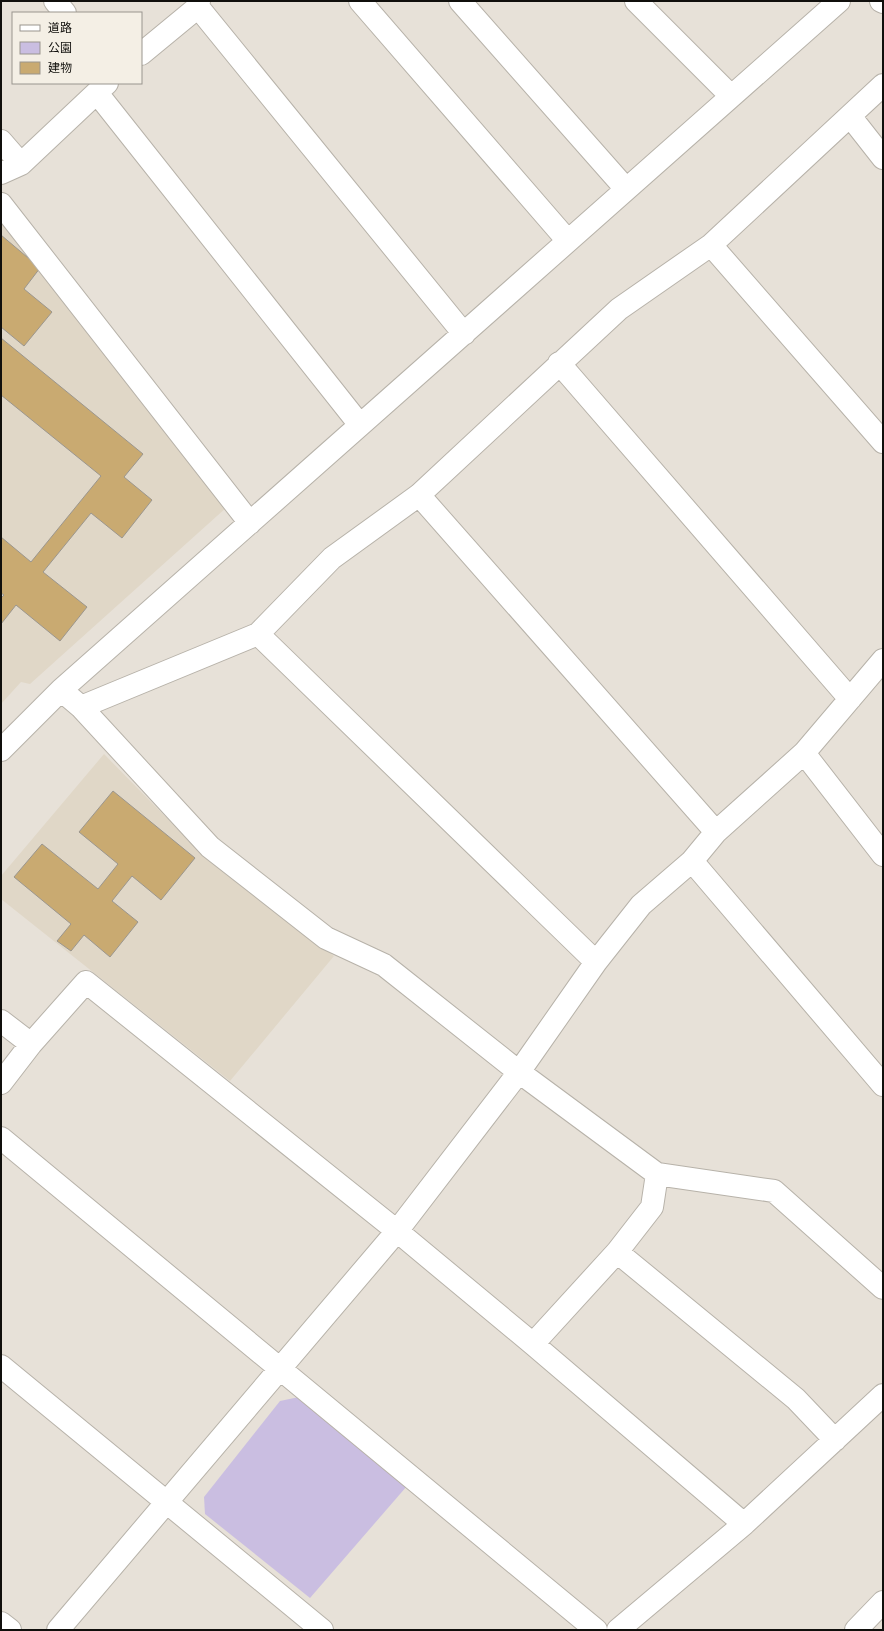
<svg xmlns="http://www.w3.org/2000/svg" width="884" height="1631" viewBox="0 0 884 1631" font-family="Commissioner,'Noto Sans JP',sans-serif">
  <rect width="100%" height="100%" fill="#e7e1d8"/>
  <!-- built -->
  <path fill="#e0d7c7" d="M 1,213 L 227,507 L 30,684 L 21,682 L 1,704 Z
    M 104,754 L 203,855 L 334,956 L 230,1081 L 1,899 L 1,876 Z"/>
  <!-- green -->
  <path fill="#cabee1" d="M 299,1397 L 407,1486 L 310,1598 L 205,1514 L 204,1497 L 280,1401 Z"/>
  <!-- building -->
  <path fill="#c9aa71" stroke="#9b968e" d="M 1,235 L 40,268 L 24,289 L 52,312 L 24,346 L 1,327 Z
    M 1,338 L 143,454 L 124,477 L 152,500 L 122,538 L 91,513 L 43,572 L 87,607 L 60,641 L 16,605 L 1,624 L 1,598 L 4,595 L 1,593 L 1,537 L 31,562 L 101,476 L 1,395 Z
    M 113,791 L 195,858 L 161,900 L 132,876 L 112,901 L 138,922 L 110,957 L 84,935 L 71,951 L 57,941 L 71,924 L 14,877 L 42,844 L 98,889 L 118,864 L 79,832 Z"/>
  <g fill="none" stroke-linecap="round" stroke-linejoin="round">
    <!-- minor casing -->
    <g stroke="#b7b2a9" stroke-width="24">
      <path id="minor" d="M 55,1 L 65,13
        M 199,1 L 198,7 L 464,334
        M 360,1 L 568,241
        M 460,1 L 626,189
        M 636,1 L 731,96
        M 881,1 L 883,2
        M 141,54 L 198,7
        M 97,93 L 360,425
        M 850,116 L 883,158
        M 1,141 L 21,164
        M 1,173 L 21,164 L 107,83
        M 1,204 L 250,523
        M 711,245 L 883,442
        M 559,363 L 850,699
        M 419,495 L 716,832
        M 258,634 L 596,962
        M 61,690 L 81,707 L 210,847 L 326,938 L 384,965 L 519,1072 L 657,1174 L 774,1191 L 883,1288
        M 81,707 L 258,634 L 332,558 L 419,495 L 619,309 L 711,245 L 883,85
        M 1,750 L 61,690 L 839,1
        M 804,753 L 883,855
        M 692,861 L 883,1085
        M 1,1021 L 31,1044
        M 1,1083 L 31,1044 L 86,982 L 397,1231 L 533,1344 L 744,1524
        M 1,1138 L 596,1630
        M 617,1252 L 796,1399 L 835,1440
        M 533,1344 L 617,1252 L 652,1207 L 657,1174
        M 1,1366 L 322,1630
        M 1,1623 L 10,1630
        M 58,1630 L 397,1231 L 519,1072 L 596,962 L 641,905 L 692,861 L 716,832 L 804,753 L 883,660
        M 618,1630 L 744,1524 L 883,1395
        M 856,1630 L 883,1602"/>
    </g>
    <!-- minor -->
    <use href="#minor" stroke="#fff" stroke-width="22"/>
  </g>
  <!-- border -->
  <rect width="884" height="1631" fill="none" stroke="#100f0c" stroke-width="4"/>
  <!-- legend -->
  <rect x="12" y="12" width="130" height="72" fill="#f4efe5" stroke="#99958e"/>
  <rect x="20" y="25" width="20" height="6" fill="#ffffff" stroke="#99958e"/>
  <text x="48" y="32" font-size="12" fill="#100f0c">道路</text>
  <rect x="20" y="42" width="20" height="12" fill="#cabee1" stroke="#99958e"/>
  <text x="48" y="52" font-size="12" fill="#100f0c">公園</text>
  <rect x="20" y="62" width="20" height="12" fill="#c9aa71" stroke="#99958e"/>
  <text x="48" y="72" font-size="12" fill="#100f0c">建物</text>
</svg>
